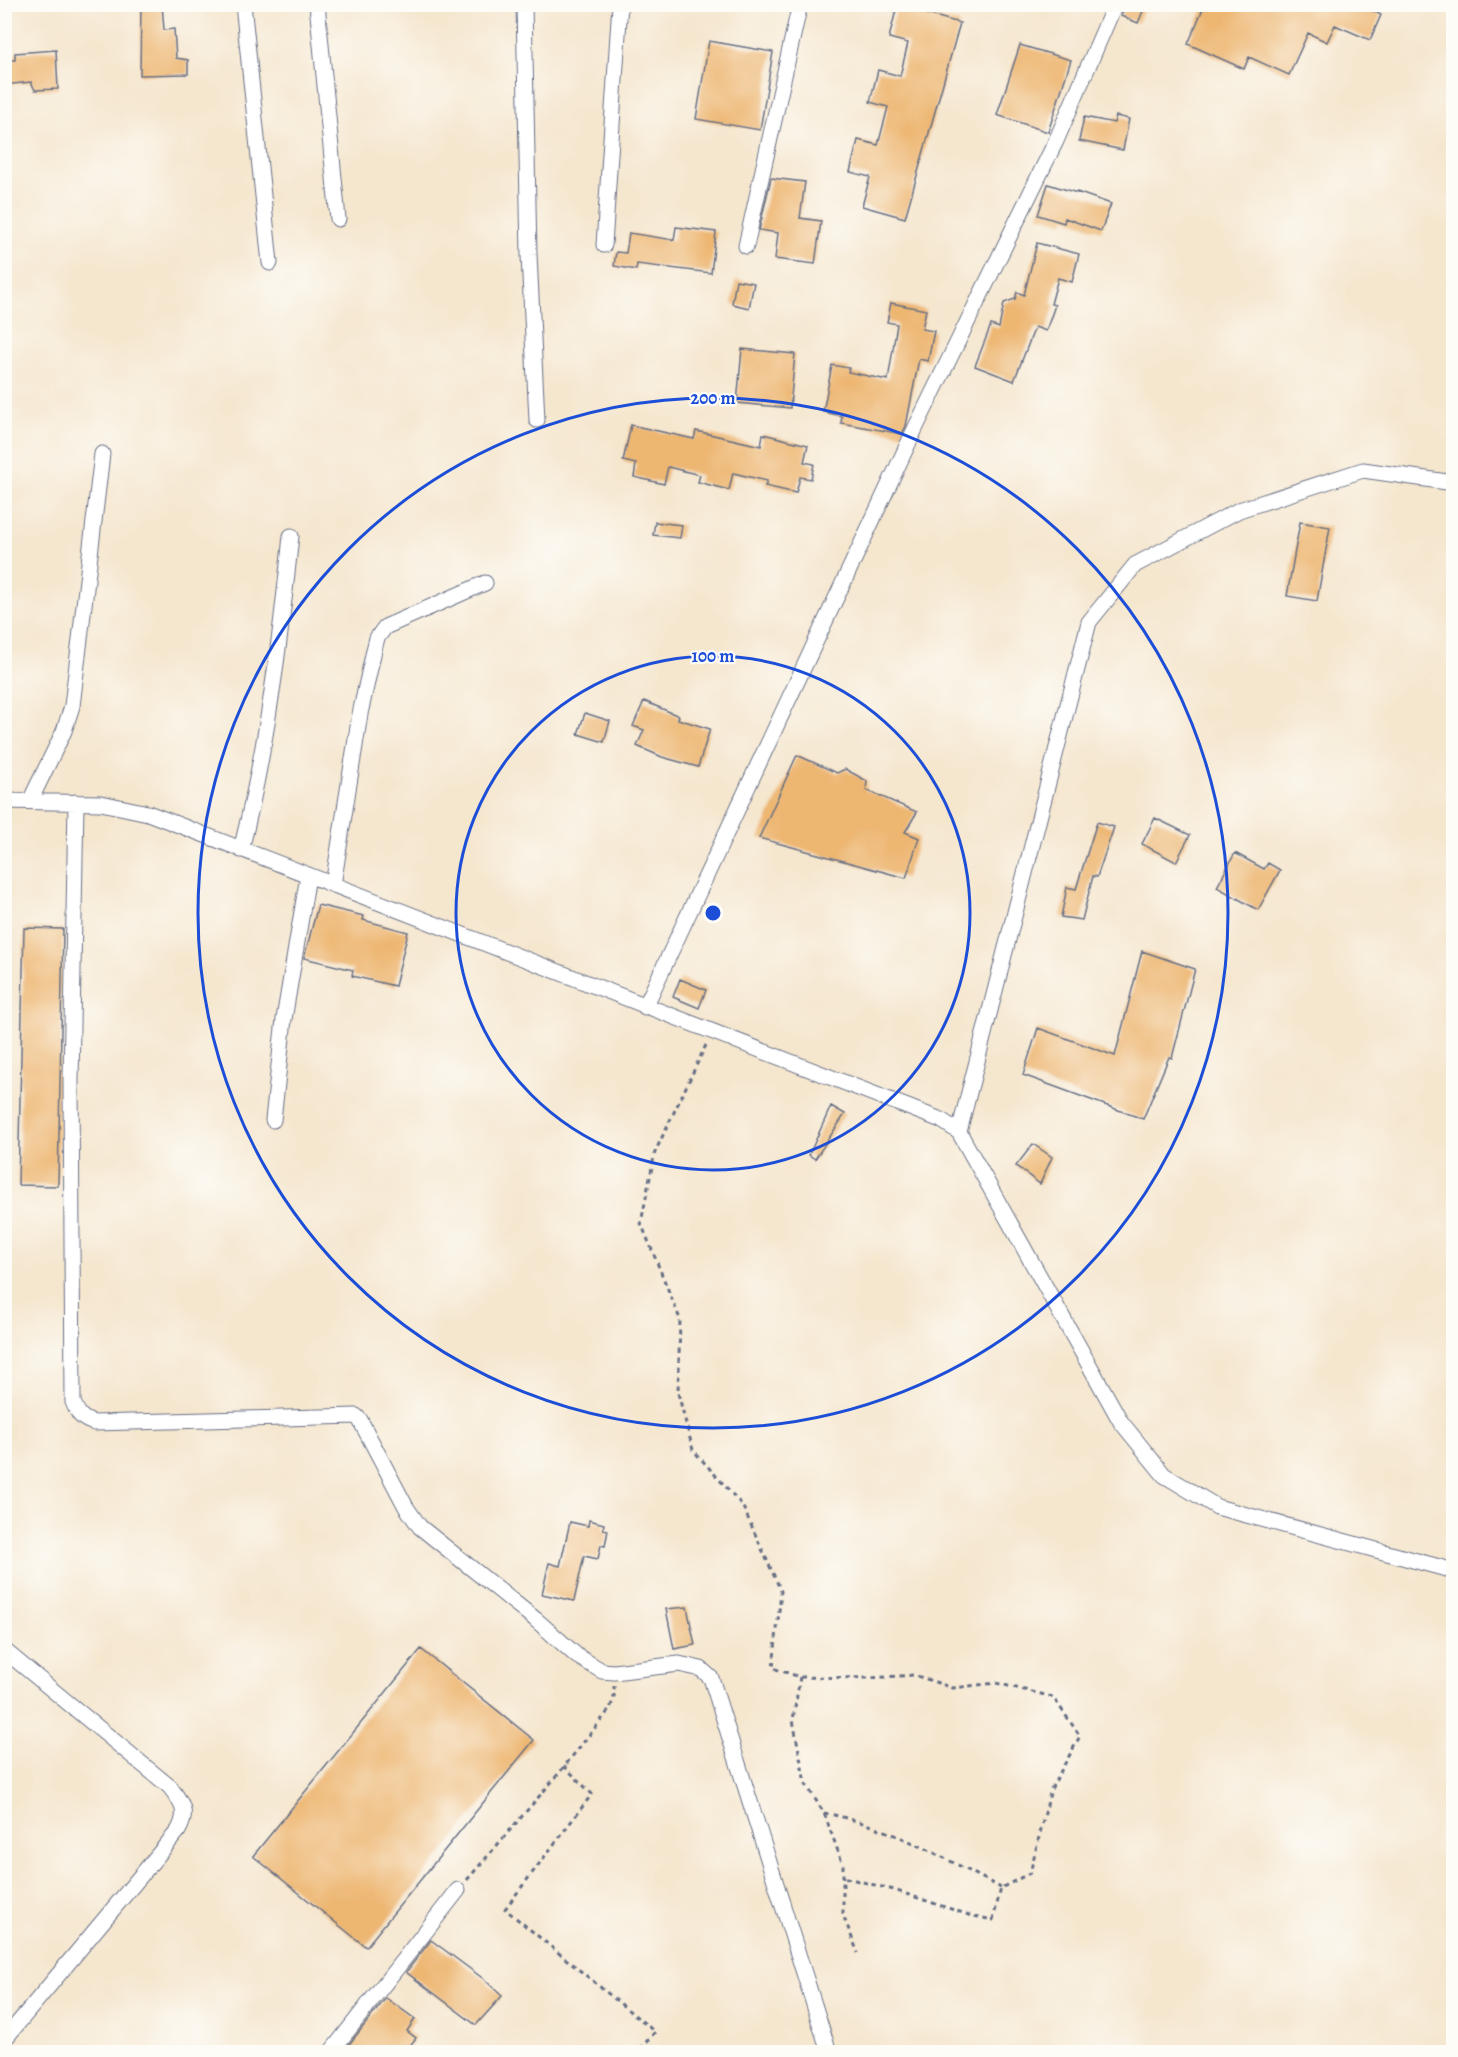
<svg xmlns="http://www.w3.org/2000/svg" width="1458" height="2057" viewBox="0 0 1458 2057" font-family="Alegreya,serif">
  <rect width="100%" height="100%" fill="#fdfcf7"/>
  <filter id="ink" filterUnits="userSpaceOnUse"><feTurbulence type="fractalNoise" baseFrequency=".0167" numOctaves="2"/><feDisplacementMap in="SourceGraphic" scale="12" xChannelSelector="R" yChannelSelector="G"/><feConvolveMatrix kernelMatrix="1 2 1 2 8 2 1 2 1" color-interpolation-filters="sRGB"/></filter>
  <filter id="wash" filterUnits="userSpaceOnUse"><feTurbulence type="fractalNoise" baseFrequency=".008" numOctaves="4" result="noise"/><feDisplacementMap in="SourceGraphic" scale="24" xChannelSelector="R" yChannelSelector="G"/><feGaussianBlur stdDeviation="1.35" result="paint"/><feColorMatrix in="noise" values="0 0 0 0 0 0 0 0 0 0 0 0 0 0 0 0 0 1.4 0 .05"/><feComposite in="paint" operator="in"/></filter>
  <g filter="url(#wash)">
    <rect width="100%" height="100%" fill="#f5e6ce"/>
    <g id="blocks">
      <!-- building -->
      <path fill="#edb671" d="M 141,4 L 162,4 L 164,30 L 174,29 L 176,58 L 188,60 L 188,74 L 140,75 Z
        M 1126,4 L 1146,4 L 1138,23 L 1121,16 Z
        M 1205,4 L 1360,4 L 1381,15 L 1370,40 L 1335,25 L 1327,42 L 1308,33 L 1289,75 L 1249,57 L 1244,69 L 1188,44 Z
        M 897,6 L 960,23 L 905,218 L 862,206 L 870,177 L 850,172 L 858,140 L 878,145 L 888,107 L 870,102 L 878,70 L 900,76 L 908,43 L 889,38 Z
        M 709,41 L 773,52 L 760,130 L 696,119 Z
        M 1020,45 L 1071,60 L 1048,132 L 997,115 Z
        M 56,50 L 58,89 L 35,90 L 31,82 L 4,85 L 4,60 L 15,60 L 15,53 Z
        M 1116,116 L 1129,119 L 1123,150 L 1079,141 L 1084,117 L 1114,123 Z
        M 771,178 L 805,182 L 800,218 L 821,221 L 815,264 L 775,259 L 778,233 L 759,230 Z
        M 1048,184 L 1077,193 L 1077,192 L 1111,204 L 1101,231 L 1065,218 L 1064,223 L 1038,215 Z
        M 676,227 L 716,232 L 711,273 L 637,264 L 636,270 L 614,266 L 616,252 L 626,253 L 629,233 L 674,240 Z
        M 1037,243 L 1079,254 L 1072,282 L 1058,278 L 1051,304 L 1055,305 L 1046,331 L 1035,327 L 1014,381 L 975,366 L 991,325 L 999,328 L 1004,303 L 1015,299 L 1017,292 L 1024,295 Z
        M 736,280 L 754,283 L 749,308 L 732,304 Z
        M 891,303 L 926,310 L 922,329 L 934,331 L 928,361 L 919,359 L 906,426 L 902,434 L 841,423 L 842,416 L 823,412 L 832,365 L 849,368 L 848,372 L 888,380 L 897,324 L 887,322 Z
        M 742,349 L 795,354 L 790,408 L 737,403 Z
        M 631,425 L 694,439 L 696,431 L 761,446 L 763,434 L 808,445 L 804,462 L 814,464 L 811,479 L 800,477 L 796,493 L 765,486 L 767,481 L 733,473 L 729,490 L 698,482 L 700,475 L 668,467 L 664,484 L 634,477 L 636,464 L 623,461 Z
        M 655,522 L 682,525 L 680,538 L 653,535 Z
        M 1300,522 L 1330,527 L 1317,601 L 1287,596 Z
        M 644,701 L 679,716 L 678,719 L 710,729 L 698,767 L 662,757 L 637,746 L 644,730 L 633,726 Z
        M 585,713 L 610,721 L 604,742 L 578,734 Z
        M 797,755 L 837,773 L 845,769 L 867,781 L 866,790 L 917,812 L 905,832 L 919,838 L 906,878 L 759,838 Z
        M 1155,818 L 1190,835 L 1176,862 L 1142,844 Z
        M 1097,822 L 1114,827 L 1097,877 L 1093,876 L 1082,920 L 1061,917 L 1067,887 L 1076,889 Z
        M 1235,853 L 1264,869 L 1268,863 L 1280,870 L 1258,910 L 1217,887 Z
        M 318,905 L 364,916 L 363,920 L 408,932 L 395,986 L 352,976 L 353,970 L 304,958 Z
        M 24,928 L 63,929 L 58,1186 L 18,1185 Z
        M 1142,951 L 1195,969 L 1172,1058 L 1169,1057 L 1143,1119 L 1023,1075 L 1038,1028 L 1115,1056 Z
        M 680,979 L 706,990 L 699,1008 L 673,997 Z
        M 831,1106 L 845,1114 L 815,1159 L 809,1155 Z
        M 1033,1144 L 1052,1157 L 1040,1184 L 1016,1166 Z
        M 589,1520 L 604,1524 L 603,1529 L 608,1530 L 605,1546 L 601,1545 L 598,1559 L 584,1556 L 574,1601 L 542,1594 L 549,1563 L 560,1566 L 570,1522 L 588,1526 Z
        M 687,1607 L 695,1645 L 674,1649 L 666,1609 Z
        M 421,1649 L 534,1740 L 366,1947 L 253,1856 Z
        M 431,1940 L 485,1980 L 502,1996 L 476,2025 L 406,1972 Z
        M 386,1998 L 415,2019 L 407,2031 L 416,2038 L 405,2052 L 343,2052 Z"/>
    </g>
  </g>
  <g filter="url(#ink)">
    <use href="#blocks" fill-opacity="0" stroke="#676f85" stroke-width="1.5"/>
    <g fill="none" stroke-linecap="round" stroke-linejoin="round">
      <!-- minor casing -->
      <g stroke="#676f85" stroke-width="17">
        <path id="minor" d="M 243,4 L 270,263
          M 317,4 L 338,219
          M 524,4 L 529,255 L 537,420
          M 604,245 L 620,4
          M 746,246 L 800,4
          M 4,801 L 101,803 L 148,813 L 941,1120 L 959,1132 L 1121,1422 L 1164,1475 L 1217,1507 L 1454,1571
          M 30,801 L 64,731 L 72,706 L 102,454
          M 76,802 L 71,1081 L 73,1402 C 78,1414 81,1419 94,1423 L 356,1416 L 360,1420 L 406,1507 L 420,1527 L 535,1619 L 577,1656 L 602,1671 L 614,1672 L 679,1664 L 701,1669 L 711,1678 L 829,2052
          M 241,850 C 267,747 280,642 291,536
          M 333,885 L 360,714 L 374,650 L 377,638 L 385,627 L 485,583
          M 645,1007 L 915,429 L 1056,141 L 1115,4
          M 273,1120 L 284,1019 L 308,876
          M 959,1132 L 1089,622 L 1135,565 L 1239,510 L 1363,470 L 1454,483
          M 4,1650 L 170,1787 C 182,1803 189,1812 178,1831 L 4,2040
          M 331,2052 L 458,1890"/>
      </g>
      <!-- path -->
      <path stroke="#676f85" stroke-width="3" stroke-dasharray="4.5 4.5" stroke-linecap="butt" d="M 706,1045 L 655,1152 L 641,1223 L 680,1319 L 678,1393 L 693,1450 L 742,1505 L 781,1591 L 773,1668 L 800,1677 L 870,1678 L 914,1675 L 953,1688 L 996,1683 L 1053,1697 L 1080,1736 L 1051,1789 L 1030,1873 L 1001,1888 L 993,1920 L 969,1915 L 894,1890 L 843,1877
        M 800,1677 L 793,1720 L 805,1783 L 824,1813 L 843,1865 L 843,1915 L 858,1953
        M 564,1766 L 592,1794 L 505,1909 L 655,2032 L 637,2052
        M 824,1813 C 887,1825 945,1858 1001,1888
        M 467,1880 L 555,1778 L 610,1709 L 614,1697 L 614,1686"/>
      <!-- minor -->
      <use href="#minor" stroke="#fff" stroke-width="15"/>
    </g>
  </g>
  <!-- distance rings -->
  <g fill="none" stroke="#1d4ed8" stroke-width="3">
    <circle cx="713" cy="913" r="257"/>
    <circle cx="713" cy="913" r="515"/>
  </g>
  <circle cx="713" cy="913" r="9" fill="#1d4ed8" stroke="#fdfcf7" stroke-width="3"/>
  <g font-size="18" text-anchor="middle" font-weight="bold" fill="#1d4ed8" stroke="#fdfcf7" stroke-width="4.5" stroke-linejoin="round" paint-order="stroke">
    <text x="713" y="404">200 m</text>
    <text x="713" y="662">100 m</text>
  </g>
  <!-- margin -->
  <rect width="1458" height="2057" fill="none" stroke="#fdfcf7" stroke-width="24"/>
</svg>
